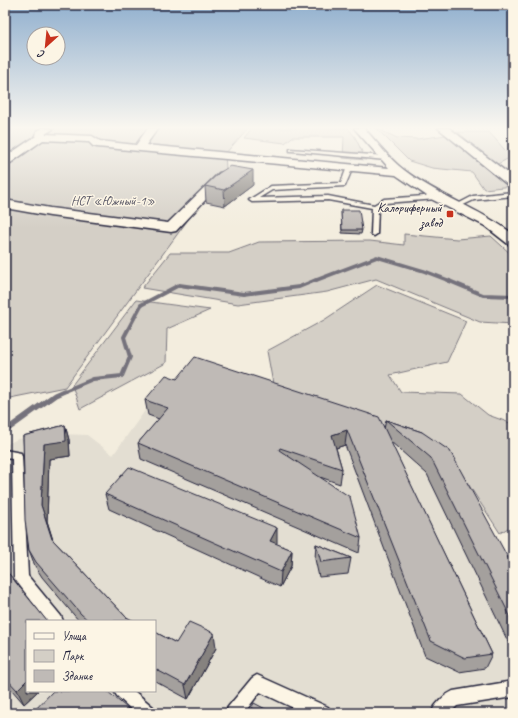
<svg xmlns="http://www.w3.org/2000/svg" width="518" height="718" viewBox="0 0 518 718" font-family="Caveat,sans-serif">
  <rect width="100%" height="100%" fill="#f3edde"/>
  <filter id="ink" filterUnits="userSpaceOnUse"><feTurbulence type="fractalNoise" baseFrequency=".025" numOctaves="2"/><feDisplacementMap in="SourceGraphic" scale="8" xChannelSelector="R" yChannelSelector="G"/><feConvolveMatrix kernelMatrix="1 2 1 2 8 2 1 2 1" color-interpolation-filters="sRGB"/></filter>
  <g filter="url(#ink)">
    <!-- built -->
    <path fill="#e3ded2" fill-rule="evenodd" d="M 191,367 L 431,449 L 513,569 L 513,713 L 5,713 L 5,445 L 18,439 L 60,434 L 87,435 L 113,455 L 157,394 ZM 27,621 L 155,621 L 155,691 L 27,691 Z"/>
    <!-- green -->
    <path fill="#d4cfc6" stroke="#7b7880" d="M 5,128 L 248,128 L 225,154 L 226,168 L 65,387 L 5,399 Z
      M 252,128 L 348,128 L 355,137 L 366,160 L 343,158 L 344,137 L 292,137 L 285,143 L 244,138 Z
      M 376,128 L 397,138 L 417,139 L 446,135 L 486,165 L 512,186 L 484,189 L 472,172 L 432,168 L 409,161 Z
      M 458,132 L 489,132 L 511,157 L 496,165 Z
      M 404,234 L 457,239 L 491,236 L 513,256 L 513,324 L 480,322 L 376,279 L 327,292 L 238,304 L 142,288 L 170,253 L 229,253 L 259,242 L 370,241 L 404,245 Z
      M 377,285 L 466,321 L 447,362 L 390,375 L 401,392 L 462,394 L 488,415 L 513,424 L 513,525 L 500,533 L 446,450 L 274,389 L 267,351 L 324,320 Z
      M 136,300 L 210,310 L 167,329 L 166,363 L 80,409 L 72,385 Z"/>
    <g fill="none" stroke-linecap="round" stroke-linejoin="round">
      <!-- stream-far2 -->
      <path stroke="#75727b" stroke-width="3.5" d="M 314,281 L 377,257 L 424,271 L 450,281"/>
      <!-- stream-far1 -->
      <path stroke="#75727b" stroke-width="4" d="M 447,280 L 483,295 L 513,296
        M 62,392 L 93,379 L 122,376 L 130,357 L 124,337 L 141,305 L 179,285 L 244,294 L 299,287 L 316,280"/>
      <!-- stream -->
      <path stroke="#75727b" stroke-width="5.5" d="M 5,431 L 55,395 L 64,391"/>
      <!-- service casing -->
      <g stroke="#22223b" stroke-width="3">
        <path id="service" d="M 290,149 L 386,156 L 389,158 L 386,160 L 292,151 L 290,151 Z
          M 350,165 L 353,167 L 345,186 L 272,190 L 259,198 L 328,196 L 374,205 L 384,199 L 437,195 L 440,197 L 437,199 L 385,203 L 378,208 L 377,234 L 374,236 L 371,234 L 372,208 L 328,200 L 252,202 L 249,200 L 271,186 L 341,183 L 347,167 Z
          M 513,192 L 513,196 L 474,200 L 459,207 L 454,206 L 473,196 Z
          M 5,450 L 21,453 L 22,456 L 28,576 L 61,616 L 63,621 L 47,621 L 14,578 L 12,459 L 5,458 Z
          M 257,675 L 328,707 L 330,713 L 304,713 L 260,692 L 244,713 L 226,713 L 228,707 L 252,678 Z
          M 513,681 L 513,697 L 457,706 L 450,713 L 431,713 C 435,704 444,695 453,691 Z
          M 114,691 L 134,691 L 153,707 L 155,713 L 135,713 L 117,696 Z"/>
      </g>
      <!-- minor casing -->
      <g stroke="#22223b" stroke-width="3">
        <path id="minor" d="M 43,128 L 53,129 L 45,134 L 92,136 L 100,141 L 136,145 L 148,128 L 158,128 L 146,145 L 389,168 L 354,128 L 364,128 C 376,141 390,160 404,170 C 438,196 479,208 513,234 L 513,245 L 508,244 L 485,226 L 433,200 L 396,175 L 97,147 L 93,146 L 89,142 L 43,140 L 9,164 L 5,165 L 5,157 L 36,136 L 37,131 Z
          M 438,128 L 449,128 L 513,177 L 513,187 L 509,186 Z
          M 223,172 L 227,173 L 229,175 L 227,177 L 176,231 L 171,232 L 50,216 L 5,208 L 5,200 L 50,208 L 168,223 L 219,173 Z"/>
      </g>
      <!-- service -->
      <use href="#service" fill="#fcf5e5" fill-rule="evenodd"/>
      <!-- minor -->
      <use href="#minor" fill="#fcf5e5" fill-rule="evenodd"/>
    </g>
    <!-- wall -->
    <path fill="#a4a09d" stroke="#22223b" d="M 253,185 L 225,206 L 206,202 L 205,186 Z
      M 341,210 L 362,230 L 361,234 L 342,233 Z
      M 177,379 L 384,429 L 386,420 L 422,432 L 513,567 L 513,652 L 427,474 L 390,441 L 492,654 L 485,668 L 459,672 L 425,656 L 345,445 L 336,448 L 342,469 L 340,484 L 320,477 L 361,538 L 359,553 L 141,459 L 138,443 L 159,419 L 148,415 L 145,400 Z
      M 65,425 L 69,440 L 70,456 L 49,459 L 47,521 L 53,540 L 126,617 L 134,621 L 79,621 L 42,577 L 35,566 L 29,550 L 23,436 Z
      M 105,494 L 277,543 L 276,544 L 292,550 L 291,566 L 280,587 L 109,509 Z
      M 316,544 L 351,558 L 348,574 L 319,577 L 315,559 Z
      M 5,569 L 27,691 L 38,691 L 24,704 L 5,682 Z
      M 155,632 L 176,643 L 216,648 L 188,699 L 155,681 Z"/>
    <!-- shaded-wall -->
    <path fill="#86827f" stroke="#22223b" d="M 253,170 L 253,185 L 225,206 L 224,190 Z
      M 65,425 L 69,440 L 70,456 L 49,459 L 47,521 L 57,554 L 41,505 L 44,444 Z
      M 347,430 L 345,445 L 330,450 L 332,435 Z
      M 5,464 L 8,471 L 5,563 Z
      M 277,528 L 277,543 L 269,556 L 270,541 Z
      M 292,550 L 291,566 L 280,587 L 281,572 Z
      M 214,633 L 216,648 L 188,699 L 185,685 Z
      M 27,680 L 27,691 L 38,691 L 24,704 L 17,690 Z"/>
    <!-- building -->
    <path fill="#bfbab6" stroke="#22223b" d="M 230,166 L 253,170 L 224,190 L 205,186 L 219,173 Z
      M 341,210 L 359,210 L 362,230 L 342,230 Z
      M 195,357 L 379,417 L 492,654 L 465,658 L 431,641 L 347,430 L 332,435 L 342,469 L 280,448 L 279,450 L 350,497 L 361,538 L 138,443 L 168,408 L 145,400 L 166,375 L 177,379 Z
      M 386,420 L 422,432 L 450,451 L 513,567 L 513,622 L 431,458 Z
      M 65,425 L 66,441 L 44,444 L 41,505 L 52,539 L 126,617 L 134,621 L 89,621 L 81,614 L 36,562 L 29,550 L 25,520 L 23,436 Z
      M 129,467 L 277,528 L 270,541 L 292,550 L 281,572 L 105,494 Z
      M 316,544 L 351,558 L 321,562 Z
      M 5,569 L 47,621 L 27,621 L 27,680 L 17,690 L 5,677 Z
      M 189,622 L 214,633 L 185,685 L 155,669 L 155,632 L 176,643 Z
      M 53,691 L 107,691 L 133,713 L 32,713 Z
      M 254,703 L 273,713 L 249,713 Z"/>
  </g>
  <!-- sky -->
  <linearGradient id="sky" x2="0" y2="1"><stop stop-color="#90afce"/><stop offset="0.56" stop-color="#faf7f0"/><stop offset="1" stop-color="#faf7f0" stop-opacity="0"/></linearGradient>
  <rect width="518" height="228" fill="url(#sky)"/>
  <!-- markers -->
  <rect fill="#c8321e" stroke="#fcf5e5" stroke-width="1.5" x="446" y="210" width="8" height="8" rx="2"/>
  <g text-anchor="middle" stroke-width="3" stroke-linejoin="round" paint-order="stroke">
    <!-- far-park labels -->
    <g font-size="13" fill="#575665" stroke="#fcf5e5">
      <text x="113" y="205">НСТ «Южный-1»</text>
    </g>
    <!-- far-poi labels -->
    <g font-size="13" fill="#22223b" stroke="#fcf5e5" text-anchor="end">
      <text x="442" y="212">Калориферный<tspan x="442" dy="15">завод</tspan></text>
    </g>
  </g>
  <!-- margin -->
  <rect width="518" height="718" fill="none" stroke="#fcf5e5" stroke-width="20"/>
  <rect x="10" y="10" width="498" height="698" fill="none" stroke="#22223b" stroke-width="1.5" filter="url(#ink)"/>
  <!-- legend -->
  <rect x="26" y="620" width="130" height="72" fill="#fcf5e5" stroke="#a5a1a1"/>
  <rect x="34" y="633" width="20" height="6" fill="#fcf5e5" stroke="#a5a1a1"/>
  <text x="62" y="640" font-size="12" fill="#22223b">Улица</text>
  <rect x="34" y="650" width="20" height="12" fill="#d4cfc6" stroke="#a5a1a1"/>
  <text x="62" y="660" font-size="12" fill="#22223b">Парк</text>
  <rect x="34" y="670" width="20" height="12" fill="#bfbab6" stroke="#a5a1a1"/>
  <text x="62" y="680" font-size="12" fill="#22223b">Здание</text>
  <!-- north arrow -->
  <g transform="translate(46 46) rotate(207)"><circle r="19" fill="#fcf5e5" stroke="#a5a1a1"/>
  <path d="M0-3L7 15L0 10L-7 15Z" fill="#c8321e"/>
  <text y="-6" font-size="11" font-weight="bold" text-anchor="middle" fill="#22223b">С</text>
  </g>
</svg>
